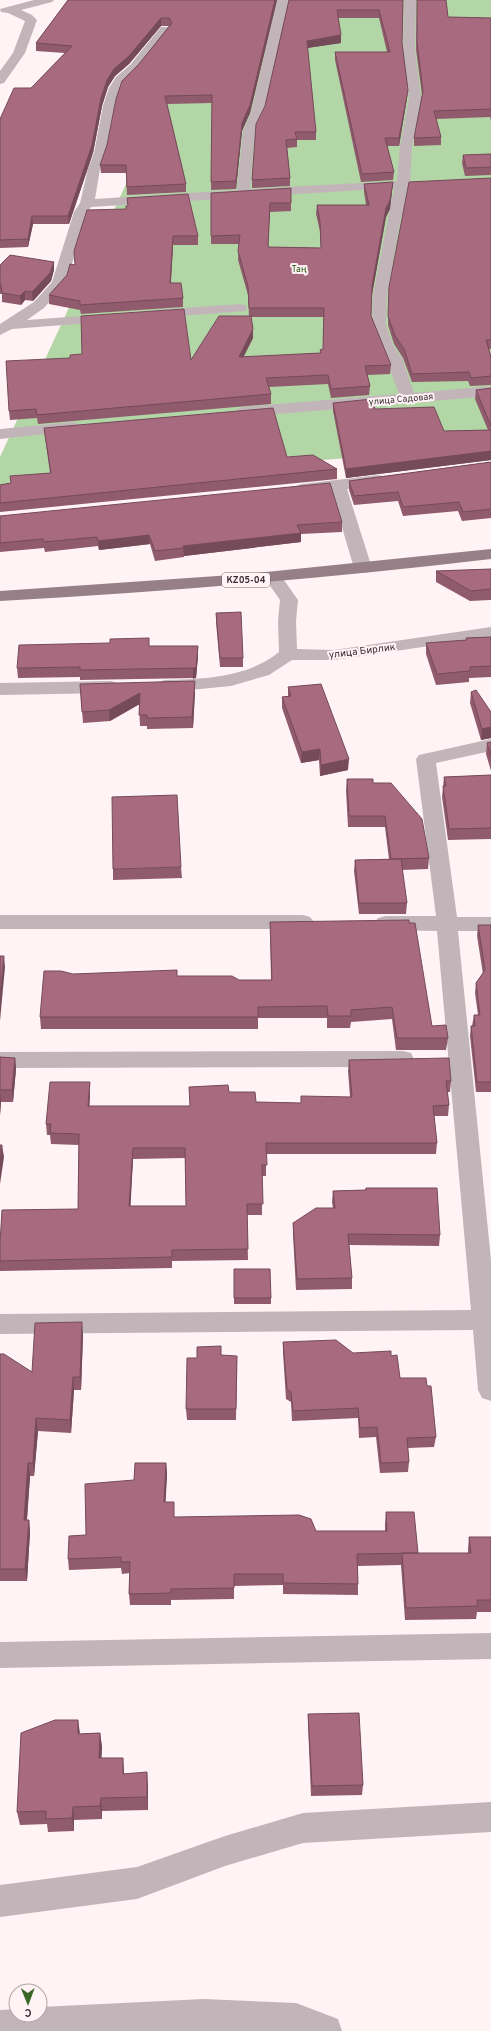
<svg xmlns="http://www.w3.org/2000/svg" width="491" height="2031" viewBox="0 0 491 2031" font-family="Overpass,sans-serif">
  <rect width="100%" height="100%" fill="#fff3f6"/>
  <!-- green -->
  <path fill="#b2d6a5" d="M 211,0 L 491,0 L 491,446 L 0,487 L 0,457 Z"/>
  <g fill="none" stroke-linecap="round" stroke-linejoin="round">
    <!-- minor -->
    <path fill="#c2b5b9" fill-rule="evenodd" d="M 34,0 L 54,0 L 52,2 L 21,10 L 32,15 L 37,20 L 25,53 L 4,83 L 0,84 L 0,71 L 13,53 L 25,21 L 8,13 L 1,12 L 0,9 Z
      M 277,0 L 289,0 L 263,113 L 255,131 L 250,189 L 397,181 L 400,147 L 409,98 L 403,50 L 404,0 L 416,0 L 415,50 L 421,98 L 412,147 L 410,184 L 406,192 L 405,209 L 401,217 L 387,295 L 386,325 L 393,345 L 402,358 L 414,393 L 491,386 L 491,396 L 243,417 L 237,415 L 235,412 L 237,409 L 243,407 L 399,394 L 386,358 L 379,345 L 372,325 L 373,295 L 394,188 L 91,207 L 88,212 L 66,283 L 44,308 L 27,320 L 110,314 L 115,315 L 117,318 L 115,321 L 12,329 L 0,335 L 0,324 L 34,302 L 52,282 L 74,212 L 80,203 L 88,169 L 94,153 L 103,106 L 109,88 L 116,77 L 130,65 L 161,27 L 169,27 L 171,29 L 138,71 L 125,82 L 121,88 L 115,106 L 106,153 L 100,169 L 95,199 L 237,190 L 243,131 L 251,113 Z
      M 240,304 L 245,305 L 247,308 L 245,311 L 154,318 L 149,317 L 147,314 L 149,311 L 154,310 Z
      M 73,422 L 79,424 L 81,427 L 79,430 L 0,439 L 0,429 Z
      M 379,475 L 385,477 L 387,480 L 385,483 L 347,489 L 372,568 L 369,572 L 363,573 L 357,572 L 354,568 L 331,490 L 302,494 L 296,492 L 294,489 L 296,486 L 302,484 Z
      M 273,572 L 279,573 L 298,600 L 296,621 L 297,649 L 334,650 L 491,627 L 491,637 L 334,660 L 292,660 L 269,675 L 231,686 L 180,691 L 158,690 L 156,686 L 158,682 L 165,680 C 204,679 247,678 279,652 L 278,621 L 280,600 L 264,577 L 267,573 Z
      M 111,681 L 118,683 L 120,687 L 118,691 L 111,693 L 0,695 L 0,683 Z
      M 491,739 L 491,751 L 436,763 L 457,917 L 491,917 L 491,931 L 458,931 L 491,1260 L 491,1401 L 482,1398 L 478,1390 L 473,1330 L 0,1334 L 0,1314 L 471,1310 L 437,931 L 385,930 L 378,928 L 374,923 L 378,918 L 385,916 L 436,916 L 416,759 L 419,755 Z
      M 0,915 L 303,915 L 310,917 L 314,922 L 310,927 L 303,929 L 0,929 Z
      M 403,1051 L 411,1053 L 414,1059 L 411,1065 L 403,1067 L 0,1068 L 0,1052 Z
      M 491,1633 L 491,1659 L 0,1668 L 0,1642 Z
      M 491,1802 L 491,1832 L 303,1843 L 225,1866 L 137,1899 L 0,1917 L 0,1885 L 137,1867 L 225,1836 L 303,1813 Z
      M 204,1999 L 296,2003 L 338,2019 L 342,2031 L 0,2031 L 0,2010 L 16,2009 L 16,2015 L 40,2015 L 40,2007 Z"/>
    <!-- major -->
    <path fill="#967f86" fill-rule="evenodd" d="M 491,549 L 491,559 C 328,578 164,592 0,601 L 0,591 L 246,574 Z"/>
  </g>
  <!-- wall -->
  <path fill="#905b6d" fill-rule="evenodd" d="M 68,0 L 277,0 L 250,113 L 242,131 L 236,189 L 211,190 L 212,103 L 167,104 L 186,184 L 186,192 L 127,195 L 126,173 L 101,173 L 100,165 L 139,64 L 169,26 L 161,26 L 129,64 L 115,76 L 108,87 L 102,106 L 93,153 L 69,224 L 33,224 L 28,247 L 0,248 L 0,119 L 31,88 L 65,53 L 36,51 L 36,43 Z
    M 289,0 L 403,0 L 402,43 L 407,98 L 399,146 L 387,146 L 394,172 L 393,180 L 361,182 L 335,60 L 335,52 L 387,52 L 379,18 L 338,18 L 341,43 L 307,48 L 316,132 L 316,140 L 297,140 L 297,147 L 287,148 L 290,178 L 290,186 L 252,188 L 252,180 L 265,106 Z
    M 417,0 L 446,0 L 448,17 L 491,18 L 491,121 L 490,117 L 436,119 L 441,137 L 441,145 L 414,146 L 414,138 L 422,95 L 416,50 Z
    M 491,154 L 491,175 L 465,176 L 462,163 L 463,155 Z
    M 491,178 L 491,349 L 489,349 L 491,357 L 491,385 L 470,386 L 468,381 L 412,382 L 403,358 L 394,344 L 388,325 L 389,287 Z
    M 393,182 L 390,209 L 386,217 L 372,294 L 371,316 L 391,365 L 390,374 L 367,375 L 370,386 L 369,395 L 331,398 L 328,384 L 269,387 L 271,394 L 271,404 L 38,424 L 37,418 L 10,420 L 9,411 L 191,360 L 249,316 L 248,295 L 238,260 L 239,244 L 211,244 L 211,193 L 291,203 L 291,211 L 270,212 L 268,247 L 321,248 L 320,231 L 316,214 L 317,205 L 366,205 L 364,192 L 364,184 ZM 251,317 L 324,317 L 323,349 L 320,350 L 320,353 L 243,357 L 253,338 L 253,329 Z
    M 87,210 L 198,236 L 198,245 L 173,245 L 171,283 L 183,298 L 183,307 L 81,314 L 80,310 L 49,304 L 49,295 L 67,275 L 75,265 Z
    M 54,262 L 54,270 L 51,281 L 33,301 L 25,300 L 21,305 L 2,302 L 2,294 L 0,294 L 0,265 Z
    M 491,388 L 491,460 L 346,478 L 333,411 L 333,403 L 375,409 L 444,431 L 488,430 L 475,399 L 476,390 Z
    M 44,428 L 287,457 L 337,469 L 337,479 L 0,512 L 0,485 L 11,483 L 50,473 L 45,437 Z
    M 491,462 L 491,518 L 462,521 L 458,511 L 403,516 L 398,501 L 354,505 L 349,490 L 349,481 Z
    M 0,516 L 342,522 L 342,532 L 301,534 L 301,542 L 184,556 L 184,557 L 155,561 L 150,544 L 99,550 L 98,546 L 45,552 L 44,548 L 0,552 Z
    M 491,569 L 491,600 L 490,600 L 470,601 L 436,582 L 436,571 Z
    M 216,613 L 243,658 L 243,667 L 220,667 L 216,622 Z
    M 491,637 L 491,677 L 469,678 L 469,682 L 436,685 L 426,654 L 426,643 L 466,640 L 466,638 Z
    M 149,646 L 198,656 L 196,678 L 80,680 L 80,677 L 18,678 L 17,668 Z
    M 80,684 L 195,692 L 193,728 L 147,729 L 147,726 L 140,726 L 139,704 L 110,721 L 83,723 Z
    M 288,687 L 348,770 L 320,776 L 319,760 L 301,763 L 282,708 L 282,697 L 288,696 Z
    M 471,692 L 491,712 L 491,738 L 481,740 L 470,703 Z
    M 491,742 L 491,771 L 486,754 L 487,743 Z
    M 491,775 L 491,839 L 448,840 L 442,797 L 444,777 Z
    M 347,779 L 373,783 L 429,858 L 428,869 L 402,870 L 407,903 L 406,914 L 359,914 L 354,871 L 355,860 L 389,859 L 385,827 L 348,827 L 346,790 Z
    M 181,867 L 182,878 L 113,880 L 113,869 Z
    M 270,922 L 432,1026 L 448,1038 L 446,1050 L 396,1050 L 392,1019 L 351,1022 L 350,1028 L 327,1028 L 327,1018 L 258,1018 L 258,1029 L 41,1029 L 40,1017 L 73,974 L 177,976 L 239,980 L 271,980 Z
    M 478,925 L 491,925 L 491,1092 L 476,1092 L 470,1036 L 471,1026 L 472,1026 L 474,1015 L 478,1015 L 475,993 L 476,983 L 483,974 L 477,936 Z
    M 0,1057 L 15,1058 L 16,1069 L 13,1102 L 1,1102 L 0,1115 Z
    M 349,1060 L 451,1081 L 450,1092 L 447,1092 L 449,1105 L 448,1116 L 434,1116 L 437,1143 L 436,1154 L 266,1154 L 266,1176 L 262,1176 L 262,1215 L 247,1215 L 248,1260 L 172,1261 L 172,1268 L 0,1271 L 0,1243 L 78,1209 L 79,1145 L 51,1144 L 50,1135 L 47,1135 L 46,1124 L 90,1093 L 89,1106 L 190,1106 L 229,1092 L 256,1102 L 301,1103 L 350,1097 L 348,1071 ZM 185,1158 L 186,1206 L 130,1206 L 133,1159 Z
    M 366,1188 L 440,1235 L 439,1246 L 349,1245 L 352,1278 L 352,1289 L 296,1290 L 293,1234 L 293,1223 L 333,1208 L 332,1202 L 333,1191 L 365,1190 Z
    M 234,1269 L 271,1298 L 271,1304 L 234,1304 Z
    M 83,1335 L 81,1390 L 74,1390 L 71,1433 L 38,1431 L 34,1476 L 30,1476 L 27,1520 L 29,1520 L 30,1532 L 27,1581 L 0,1581 L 0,1354 L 32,1372 Z
    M 283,1342 L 353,1353 L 391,1356 L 400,1378 L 427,1386 L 436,1437 L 434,1447 L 408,1448 L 409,1462 L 408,1472 L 380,1473 L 376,1437 L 359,1438 L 358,1418 L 292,1421 L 291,1402 L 286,1399 L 283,1352 Z
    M 237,1356 L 236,1420 L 187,1420 L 186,1409 L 197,1358 Z
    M 166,1463 L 167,1475 L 165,1502 L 174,1517 L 316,1531 L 385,1531 L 385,1524 L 386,1512 L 418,1553 L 468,1553 L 468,1549 L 469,1537 L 491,1537 L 491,1612 L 477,1612 L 476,1619 L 405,1620 L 401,1565 L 358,1566 L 358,1595 L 283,1594 L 283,1585 L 234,1586 L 234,1599 L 171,1600 L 171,1605 L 130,1605 L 129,1594 L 130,1573 L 122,1574 L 121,1568 L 69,1570 L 68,1559 L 86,1535 L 134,1480 Z
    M 308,1714 L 363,1785 L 362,1795 L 311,1796 L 308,1724 Z
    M 100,1733 L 102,1747 L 101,1758 L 124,1773 L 148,1786 L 148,1810 L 102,1811 L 102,1819 L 74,1820 L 74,1831 L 48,1832 L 47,1824 L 20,1825 L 17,1812 L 80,1734 Z"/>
  <!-- shaded-wall -->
  <path fill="#754a59" d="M 275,0 L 277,0 L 250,113 L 242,131 L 236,189 L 236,181 L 242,123 Z
    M 161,18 L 161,26 L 129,64 L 115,76 L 108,87 L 102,106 L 93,153 L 69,224 L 68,216 L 101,98 L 107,80 L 114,69 Z
    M 341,35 L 341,43 L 307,48 L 307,41 Z
    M 408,90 L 407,98 L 399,146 L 399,138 Z
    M 393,182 L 390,209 L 386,217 L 372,295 L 372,286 L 386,208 Z
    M 32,216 L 33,224 L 28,247 L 28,239 Z
    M 173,236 L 173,245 L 170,292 L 170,283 Z
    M 54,262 L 54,270 L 51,281 L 33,301 L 32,292 Z
    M 25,291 L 25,300 L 21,305 L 20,296 Z
    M 253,329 L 253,338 L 239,366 L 239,357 Z
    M 491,451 L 491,460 L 346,478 L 346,469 Z
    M 301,533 L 301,542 L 184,556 L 183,546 Z
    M 149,535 L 150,544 L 99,550 L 98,541 Z
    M 198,646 L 198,656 L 196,678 L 193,679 L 193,669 Z
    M 195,681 L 195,692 L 193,728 L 192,717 Z
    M 140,693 L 140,704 L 110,721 L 109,710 Z
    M 491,727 L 491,738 L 481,740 L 482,729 Z
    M 320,749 L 319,760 L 301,763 L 302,752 Z
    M 349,759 L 348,770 L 320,776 L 321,765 Z
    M 4,956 L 5,967 L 0,1021 L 0,996 Z
    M 15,1058 L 16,1069 L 13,1102 L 12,1090 Z
    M 90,1082 L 90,1093 L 89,1117 L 88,1106 Z
    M 0,1092 L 1,1102 L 0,1115 Z
    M 2,1145 L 4,1157 L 0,1184 L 0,1163 Z
    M 133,1148 L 133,1159 L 130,1217 L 129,1206 Z
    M 82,1322 L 83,1335 L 81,1390 L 80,1377 Z
    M 73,1377 L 74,1390 L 71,1433 L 70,1420 Z
    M 36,1418 L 38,1431 L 34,1476 L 33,1463 Z
    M 28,1463 L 30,1476 L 26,1532 L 24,1520 Z
    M 166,1463 L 167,1475 L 165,1514 L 164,1502 Z
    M 29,1520 L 30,1532 L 27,1581 L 25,1569 Z
    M 78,1720 L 80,1733 L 78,1734 Z
    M 100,1733 L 102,1747 L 101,1771 L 99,1758 Z
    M 123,1758 L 124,1771 L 124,1787 L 123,1774 Z
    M 147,1772 L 148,1786 L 148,1810 L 147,1797 Z
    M 101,1798 L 102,1811 L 102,1819 L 100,1806 Z
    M 73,1807 L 74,1820 L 74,1831 L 72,1818 Z"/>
  <!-- building -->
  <path fill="#a76a7f" stroke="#754a59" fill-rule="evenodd" d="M 68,0 L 275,0 L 250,105 L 242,123 L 236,181 L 211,182 L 212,95 L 165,96 L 186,184 L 127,187 L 126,165 L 100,165 L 107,145 L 116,99 L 122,81 L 139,64 L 172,23 L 169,18 L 161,18 L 129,56 L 114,69 L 107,80 L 101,98 L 92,145 L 68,216 L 32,216 L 28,239 L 0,240 L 0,119 L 14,88 L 31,88 L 72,46 L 36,43 Z
    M 289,0 L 403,0 L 402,43 L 408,90 L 399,138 L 385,138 L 394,172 L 362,174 L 335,52 L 390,52 L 379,10 L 337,10 L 341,35 L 307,41 L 316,132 L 295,132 L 297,139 L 286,140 L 290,178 L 252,180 L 256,124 L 265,106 Z
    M 417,0 L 446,0 L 448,17 L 491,18 L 491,110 L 491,109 L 434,111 L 441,137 L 414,138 L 423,91 L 417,42 Z
    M 491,154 L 491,167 L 466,168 L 463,155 Z
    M 491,178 L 491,340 L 486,340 L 491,357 L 491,376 L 471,378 L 469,372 L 412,374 L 404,349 L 395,336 L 388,316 L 389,287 L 409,182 Z
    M 393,182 L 390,200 L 386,208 L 372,286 L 371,316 L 391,365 L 365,366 L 370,386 L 331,389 L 328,375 L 266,378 L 271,394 L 37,415 L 36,409 L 9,411 L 6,361 L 70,358 L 70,355 L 82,354 L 81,316 L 184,309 L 191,360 L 219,316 L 251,316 L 253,329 L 239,357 L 321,353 L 320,350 L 323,349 L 324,308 L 249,308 L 248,286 L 238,251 L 240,235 L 211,236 L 211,193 L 291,188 L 291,203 L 270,203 L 268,247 L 321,248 L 320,222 L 317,205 L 369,205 L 364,184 Z
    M 188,194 L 198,236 L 173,236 L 170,283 L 181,283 L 183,298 L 80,305 L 80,301 L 49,295 L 67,275 L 70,264 L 75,265 L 74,251 L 87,210 L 126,209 L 126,206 L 128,206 L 127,198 Z
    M 10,255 L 54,262 L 50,273 L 32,292 L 25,291 L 20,296 L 2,293 L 1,285 L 0,285 L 0,265 Z
    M 491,388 L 491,426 L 476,390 Z
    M 372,399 L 375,409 L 434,407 L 444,431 L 491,430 L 491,451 L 346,469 L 333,403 Z
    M 273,408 L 287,457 L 313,455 L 337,469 L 0,503 L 0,485 L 11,483 L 10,476 L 51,473 L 44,428 Z
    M 491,462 L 491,509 L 463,512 L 459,502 L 403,507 L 398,492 L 354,496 L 349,481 Z
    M 330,483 L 342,522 L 297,525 L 301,533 L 183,546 L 184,548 L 155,551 L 149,535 L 98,541 L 97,537 L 44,542 L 43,539 L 0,543 L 0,516 Z
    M 491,569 L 491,589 L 471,591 L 436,571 Z
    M 241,612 L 243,658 L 220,658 L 216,613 Z
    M 491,637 L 491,666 L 470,667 L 470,671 L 437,674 L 426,643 L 467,640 L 466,638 Z
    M 149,638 L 149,646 L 198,646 L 196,668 L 80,670 L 80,667 L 17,668 L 19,645 L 110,643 L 110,639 Z
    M 195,681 L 192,717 L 147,718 L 147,715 L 139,715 L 140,693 L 109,710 L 82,712 L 80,684 Z
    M 321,684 L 349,759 L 321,765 L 320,749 L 302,752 L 282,697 L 291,696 L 288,687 Z
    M 476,690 L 491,712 L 491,727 L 482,729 L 471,692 Z
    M 491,742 L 491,757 L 487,743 Z
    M 491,775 L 491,828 L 449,829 L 443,786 L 446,786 L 444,777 Z
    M 347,779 L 373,779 L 373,783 L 391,783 L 422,819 L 429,858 L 391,859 L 385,816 L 349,816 Z
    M 177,795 L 181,867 L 113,869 L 112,797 Z
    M 401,859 L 407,903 L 359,903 L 355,860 Z
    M 409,920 L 409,923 L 415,923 L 432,1026 L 446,1025 L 448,1038 L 397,1038 L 392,1007 L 351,1010 L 351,1016 L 328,1016 L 327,1006 L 258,1007 L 258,1017 L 40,1017 L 44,971 L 61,971 L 73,974 L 177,970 L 177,976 L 232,976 L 239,980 L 272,980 L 270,922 Z
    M 478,925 L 491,925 L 491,1082 L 477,1082 L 471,1026 L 475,1026 L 474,1015 L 480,1015 L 476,983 L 485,970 Z
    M 0,956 L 4,956 L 0,996 Z
    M 0,1057 L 15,1058 L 12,1090 L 0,1090 Z
    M 449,1058 L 451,1081 L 446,1081 L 449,1105 L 433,1106 L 437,1143 L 266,1143 L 267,1165 L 262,1165 L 263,1204 L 247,1204 L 248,1249 L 172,1250 L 172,1257 L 0,1261 L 0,1243 L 2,1210 L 78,1209 L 79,1134 L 50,1133 L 51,1124 L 46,1124 L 50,1082 L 90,1082 L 88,1106 L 190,1106 L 189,1087 L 228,1085 L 229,1092 L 255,1092 L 256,1102 L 301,1103 L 301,1096 L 352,1097 L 349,1060 ZM 133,1148 L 185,1148 L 186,1206 L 129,1206 Z
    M 0,1145 L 2,1145 L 0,1163 Z
    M 366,1188 L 437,1188 L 440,1235 L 348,1234 L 352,1278 L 297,1279 L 293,1223 L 316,1208 L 335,1208 L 333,1191 L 366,1190 Z
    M 234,1269 L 270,1269 L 271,1298 L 234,1298 Z
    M 82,1322 L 80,1377 L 73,1377 L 70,1420 L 36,1418 L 33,1463 L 28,1463 L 24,1520 L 29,1520 L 25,1569 L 0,1569 L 0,1354 L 4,1354 L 32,1372 L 35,1323 Z
    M 336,1340 L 353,1353 L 391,1351 L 391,1356 L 397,1355 L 400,1378 L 426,1378 L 427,1386 L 431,1386 L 436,1437 L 407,1438 L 409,1462 L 381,1463 L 377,1427 L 360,1428 L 358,1408 L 293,1411 L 291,1392 L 287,1389 L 283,1342 Z
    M 221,1346 L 221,1355 L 237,1356 L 236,1409 L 186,1409 L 187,1358 L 197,1358 L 197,1347 Z
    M 135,1463 L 166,1463 L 164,1502 L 174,1502 L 174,1517 L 299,1515 L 311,1519 L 316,1531 L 387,1531 L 386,1512 L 414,1512 L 418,1553 L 357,1554 L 358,1584 L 283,1583 L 283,1574 L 234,1574 L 234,1588 L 171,1589 L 171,1593 L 129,1594 L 130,1562 L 121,1562 L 121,1557 L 68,1559 L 69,1536 L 86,1535 L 85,1484 L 134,1480 Z
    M 469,1537 L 491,1537 L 491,1600 L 477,1600 L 478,1606 L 406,1608 L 402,1553 L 471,1553 Z
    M 359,1713 L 363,1785 L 312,1786 L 308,1714 Z
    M 55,1720 L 78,1720 L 78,1734 L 100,1733 L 99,1758 L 123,1758 L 123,1774 L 147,1772 L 147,1797 L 101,1798 L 100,1806 L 73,1807 L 72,1818 L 46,1819 L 46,1811 L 17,1812 L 21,1733 Z"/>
  <g text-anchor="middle" stroke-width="4" stroke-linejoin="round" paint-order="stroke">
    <!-- far-park labels -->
    <g font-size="9" fill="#204f04" stroke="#fff3f6">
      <text x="299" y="272">Таң</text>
    </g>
    <!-- far-street labels -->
    <g font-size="9" fill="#392d31" stroke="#fff3f6">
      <text transform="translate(401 399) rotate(-5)" y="3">улица Садовая</text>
    </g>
    <!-- shield labels -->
    <rect fill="#fff3f6" stroke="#74686c" stroke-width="1" x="222" y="573" width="48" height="14" rx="3"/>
    <g font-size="9" font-weight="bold" fill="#392d31">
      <text x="246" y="583">KZ05-04</text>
    </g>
    <!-- street labels -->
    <g font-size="10" fill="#392d31" stroke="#fff3f6">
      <text transform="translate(362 650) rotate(-7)" y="4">улица Бирлик</text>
    </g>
  </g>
  <!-- north arrow -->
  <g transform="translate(28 2003) rotate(179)"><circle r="19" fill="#fff3f6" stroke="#b0a4a7"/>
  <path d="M0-3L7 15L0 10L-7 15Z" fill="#396726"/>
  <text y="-6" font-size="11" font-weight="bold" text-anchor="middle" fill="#392d31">С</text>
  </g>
</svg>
